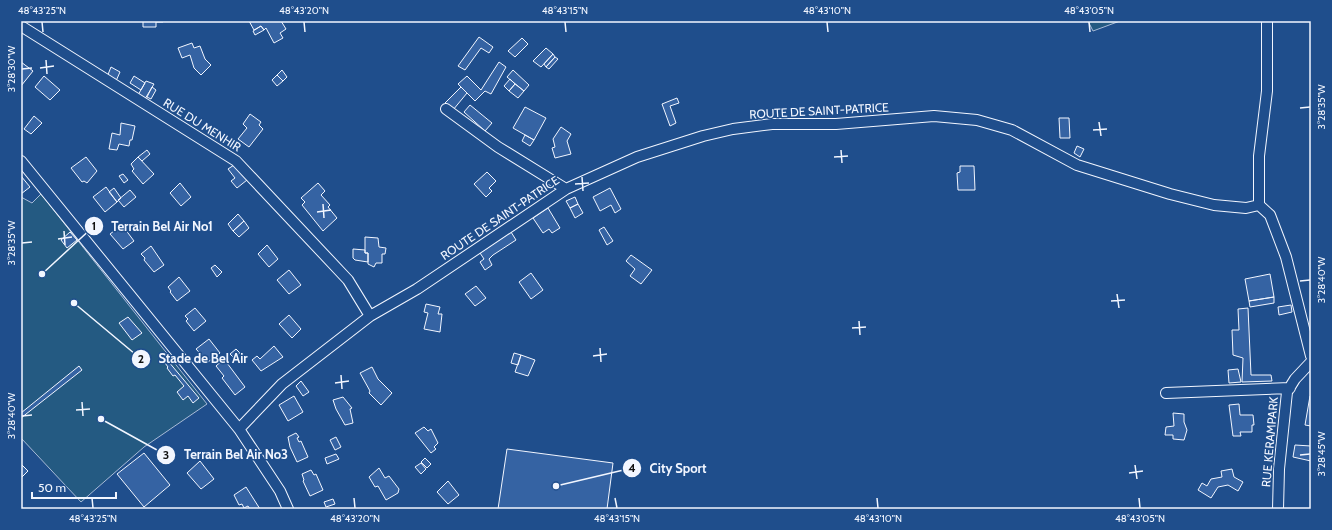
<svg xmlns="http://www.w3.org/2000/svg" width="1332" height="530" viewBox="0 0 1332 530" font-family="Cabin,sans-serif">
  <rect width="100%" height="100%" fill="#1f4e8c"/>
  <!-- green -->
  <path fill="#245a82" stroke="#a8bbd7" d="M 1088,21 L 1120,21 L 1093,31 Z
    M 41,194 L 207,404 L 144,447 L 81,502 L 21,438 L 21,197 L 32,203 Z"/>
  <!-- building -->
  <path fill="#3563a3" stroke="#f2f6ff" d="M 143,21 L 163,21 L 163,22 L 156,22 L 156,27 L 143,27 Z
    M 249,21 L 281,21 L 286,29 L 280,33 L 283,38 L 274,43 L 266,28 L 264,30 L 261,26 L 254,30 Z
    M 261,26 L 264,30 L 255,35 L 253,31 Z
    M 479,37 L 493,47 L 489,53 L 481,48 L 465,70 L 458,66 Z
    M 522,38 L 528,44 L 515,57 L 508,51 Z
    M 192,43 L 194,48 L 200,46 L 205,59 L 211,65 L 201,75 L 194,68 L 190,55 L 182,58 L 178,48 Z
    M 546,48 L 553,54 L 541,67 L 533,61 Z
    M 553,54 L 555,57 L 546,67 L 544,64 Z
    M 555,57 L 558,59 L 549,69 L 546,67 Z
    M 21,62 L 33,71 L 21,86 Z
    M 499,62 L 506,67 L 491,94 L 485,91 L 475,101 L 458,84 L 467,76 L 481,90 Z
    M 111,67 L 120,72 L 116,81 L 107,77 Z
    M 282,70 L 287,77 L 283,81 L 277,75 Z
    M 513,70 L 529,85 L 524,91 L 507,77 Z
    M 277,75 L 283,81 L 277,86 L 272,80 Z
    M 44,76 L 60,90 L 50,100 L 35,87 Z
    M 134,76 L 145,83 L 141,90 L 130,83 Z
    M 510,79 L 515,84 L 509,91 L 504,86 Z
    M 146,81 L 154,84 L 145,99 L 138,95 Z
    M 515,84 L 524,91 L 518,98 L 509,91 Z
    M 152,87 L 156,90 L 151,99 L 147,97 Z
    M 461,87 L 467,93 L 453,110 L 445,103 Z
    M 677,98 L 679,103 L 670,106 L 676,123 L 670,126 L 662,104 Z
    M 470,105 L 492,123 L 485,131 L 464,112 Z
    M 525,107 L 546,118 L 534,140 L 513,128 Z
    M 250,114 L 261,122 L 259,125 L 263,129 L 249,147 L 238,139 L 247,128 L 243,124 Z
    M 34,116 L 42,123 L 31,134 L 24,129 Z
    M 1059,118 L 1069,118 L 1070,138 L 1060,138 Z
    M 121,123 L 135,126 L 132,140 L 130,140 L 129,146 L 119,144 L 117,150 L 109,149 L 112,133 L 120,135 Z
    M 561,127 L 571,134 L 567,141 L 571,154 L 555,158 L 552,148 L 555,147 L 553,139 Z
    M 525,135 L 534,140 L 530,146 L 522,141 Z
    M 1077,146 L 1084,149 L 1080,157 L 1074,153 Z
    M 147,150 L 150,154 L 142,161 L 138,157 Z
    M 86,157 L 97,171 L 87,183 L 84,181 L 82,182 L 71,168 Z
    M 138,157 L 154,174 L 143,184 L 132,171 L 134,169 L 131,164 Z
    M 234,165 L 247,180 L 237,188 L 231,181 L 235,178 L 228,169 Z
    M 960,166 L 974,166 L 975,190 L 958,190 L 957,173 L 960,172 Z
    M 487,172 L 496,181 L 489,188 L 492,191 L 486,197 L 474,184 Z
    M 123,174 L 128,180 L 124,183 L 119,176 Z
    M 21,176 L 30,187 L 21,194 Z
    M 180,183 L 191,197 L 181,206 L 170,193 Z
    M 318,183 L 325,191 L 321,195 L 330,205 L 328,207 L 337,218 L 323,231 L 302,205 L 305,202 L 301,198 Z
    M 106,187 L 117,202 L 105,212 L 93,197 Z
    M 114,188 L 121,198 L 117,202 L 109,192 Z
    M 610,188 L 621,209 L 615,213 L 611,205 L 600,211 L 593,197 Z
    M 130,190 L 136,197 L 124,207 L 118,200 Z
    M 575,197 L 578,204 L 570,208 L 566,201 Z
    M 578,204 L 583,213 L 575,218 L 570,208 Z
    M 548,208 L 560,228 L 552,233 L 549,229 L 543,233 L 533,218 Z
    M 238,214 L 244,221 L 233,231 L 228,224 Z
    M 244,221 L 249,228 L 239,237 L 233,231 Z
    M 122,225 L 134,241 L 123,249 L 110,234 Z
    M 604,227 L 613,241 L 607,245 L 599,230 Z
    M 70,232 L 77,240 L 67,248 L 61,240 Z
    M 511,232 L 516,240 L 493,255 L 489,259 L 492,265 L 485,270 L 480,262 L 484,259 L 480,253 Z
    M 365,237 L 378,238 L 379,247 L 386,248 L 385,254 L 382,254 L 382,263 L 376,263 L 374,267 L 368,264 L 368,253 L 365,253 Z
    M 267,245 L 278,259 L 269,267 L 258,254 Z
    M 151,246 L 164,265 L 154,272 L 144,260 L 145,258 L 141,254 Z
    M 353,249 L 365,250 L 365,253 L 368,253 L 368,262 L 355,260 L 353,258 Z
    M 631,255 L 652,270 L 641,284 L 630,276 L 635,269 L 626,261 Z
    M 215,265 L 222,272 L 217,277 L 211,268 Z
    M 289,270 L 301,285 L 289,294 L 277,280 Z
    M 531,273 L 543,290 L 531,299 L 519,282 Z
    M 1270,274 L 1274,297 L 1249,301 L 1245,279 Z
    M 179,277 L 190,291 L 177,301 L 170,292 L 171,291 L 168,287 Z
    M 476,286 L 486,298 L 475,306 L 465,294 Z
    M 1274,297 L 1274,303 L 1250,307 L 1249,301 Z
    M 426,304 L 440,307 L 438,314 L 442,314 L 440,332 L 424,329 L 428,313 L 424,312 Z
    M 1291,305 L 1292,312 L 1279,315 L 1278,307 Z
    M 195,308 L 206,321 L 194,331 L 186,321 L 188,319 L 185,316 Z
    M 1248,308 L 1251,375 L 1271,375 L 1272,381 L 1242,382 L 1243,358 L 1233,355 L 1232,330 L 1239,330 L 1238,309 Z
    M 289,315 L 301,329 L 292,338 L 279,324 Z
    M 128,317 L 142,333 L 132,340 L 119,323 Z
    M 209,339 L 220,353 L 208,362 L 196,349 Z
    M 274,346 L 283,357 L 261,371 L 252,360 L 257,356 L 260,359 Z
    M 236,349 L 240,353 L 234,358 L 230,354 Z
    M 514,353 L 521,355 L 518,365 L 511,363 Z
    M 521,355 L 535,360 L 528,376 L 515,372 Z
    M 224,359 L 245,387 L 235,395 L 222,378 L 224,376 L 216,366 Z
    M 168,361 L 199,398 L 193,403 L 188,396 L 183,400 L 177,392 L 184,386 L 175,375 L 173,376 L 167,368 L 168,367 L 165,363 Z
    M 79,366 L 82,370 L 21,418 L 21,413 Z
    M 372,367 L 378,379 L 392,393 L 381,405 L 369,393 L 370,391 L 360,373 Z
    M 1238,369 L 1241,382 L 1229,383 L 1228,370 Z
    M 301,381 L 309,392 L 303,396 L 296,386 Z
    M 294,396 L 303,412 L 288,421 L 279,405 Z
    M 1310,396 L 1311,397 L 1311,426 L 1305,425 Z
    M 343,397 L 352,408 L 350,409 L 353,423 L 345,425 L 336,409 L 333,400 Z
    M 1239,404 L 1240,415 L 1253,415 L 1254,425 L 1252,425 L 1252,432 L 1240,432 L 1241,436 L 1233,436 L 1229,405 Z
    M 1173,413 L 1184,414 L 1184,422 L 1187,430 L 1184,440 L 1173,439 L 1173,435 L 1165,435 L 1166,427 L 1174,426 Z
    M 424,427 L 428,431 L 431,429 L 438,443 L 434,447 L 436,449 L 431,453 L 415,433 Z
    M 296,433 L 299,437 L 297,438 L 299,442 L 301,441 L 308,457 L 297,462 L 290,447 L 288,437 Z
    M 336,437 L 341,447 L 335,450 L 330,440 Z
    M 1295,445 L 1311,446 L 1311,461 L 1293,457 Z
    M 507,449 L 613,463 L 607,509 L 498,509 Z
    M 144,453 L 170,485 L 144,507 L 117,474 Z
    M 336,454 L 339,459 L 327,464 L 325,458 Z
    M 425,458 L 431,464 L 427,468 L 421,462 Z
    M 200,461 L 214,479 L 201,489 L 187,473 Z
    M 421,463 L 426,469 L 421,474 L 415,467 Z
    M 21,464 L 28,471 L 21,478 Z
    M 379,468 L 385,478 L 389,476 L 399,489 L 398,493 L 386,500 L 378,486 L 375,487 L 369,477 Z
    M 1232,469 L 1234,477 L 1243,482 L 1238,491 L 1228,485 L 1218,487 L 1211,498 L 1198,490 L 1202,483 L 1207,486 L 1211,479 L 1222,477 L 1221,471 Z
    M 311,470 L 314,475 L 316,474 L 323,490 L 310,496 L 303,481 L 304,480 L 302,474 Z
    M 448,481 L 459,495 L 448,504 L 437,492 Z
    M 246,487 L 260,509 L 250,509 L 248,506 L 244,508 L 242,504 L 239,505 L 234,495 Z
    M 333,499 L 335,504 L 326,507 L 324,502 Z"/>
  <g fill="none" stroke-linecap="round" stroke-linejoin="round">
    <!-- minor casing -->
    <g stroke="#f2f6ff" stroke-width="12">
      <path id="minor" d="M 21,26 L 236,161 L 348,280 L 370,316
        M 446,109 L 498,147 L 566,189
        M 21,161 L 239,429 L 280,491 L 288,509
        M 1259,205 L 1259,156 L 1267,91 L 1267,21
        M 1259,205 L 1270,215 L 1286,257 L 1311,356
        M 1166,393 L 1290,388
        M 239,429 L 282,384 L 370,316 L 417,289 L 566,189 L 637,157 L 703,136 L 733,129 L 772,124 L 836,124 L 934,116 L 977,120 L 1012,130 L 1077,165 L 1170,194 L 1214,205 L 1246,208 L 1259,205
        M 1278,509 L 1279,469 L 1287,392 L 1295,379 L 1311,362"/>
    </g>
    <!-- minor -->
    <use href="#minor" stroke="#1f4e8c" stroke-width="10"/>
  </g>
  <!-- ticks -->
  <path fill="none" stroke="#f2f6ff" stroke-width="1.5" d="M 42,22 L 43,32M 304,22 L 305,32M 565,22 L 566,32M 827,22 L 828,32M 1089,22 L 1090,32M 46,60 L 47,74M 40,68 L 54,66M 22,69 L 32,68M 1300,108 L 1310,107M 1099,122 L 1101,136M 1093,130 L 1107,129M 841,150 L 842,163M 834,157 L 848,156M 582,177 L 583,191M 575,184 L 589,183M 323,204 L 324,218M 317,212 L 331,210M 64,231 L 65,245M 58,239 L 72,237M 22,243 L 32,242M 1300,281 L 1310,280M 1117,294 L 1119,308M 1111,301 L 1125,300M 859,321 L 860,335M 852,328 L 866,327M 600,348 L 601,362M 593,356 L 607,354M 341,375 L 342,389M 335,383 L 349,381M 82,402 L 83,416M 76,410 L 90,409M 22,416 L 32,415M 1300,455 L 1310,454M 1135,465 L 1137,479M 1129,473 L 1143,471M 92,498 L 93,508M 354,498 L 355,508M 615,498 L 617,508M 877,498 L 878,508M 1139,498 L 1140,508"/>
  <g text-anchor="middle" stroke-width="3" stroke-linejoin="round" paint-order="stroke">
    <!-- street labels -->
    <g font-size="12" fill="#f2f6ff" stroke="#1f4e8c">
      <text transform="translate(819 111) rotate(-3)" y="4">ROUTE DE SAINT-PATRICE</text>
      <text transform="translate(202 125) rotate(32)" y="4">RUE DU MENHIR</text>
      <text transform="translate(500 218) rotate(-34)" y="4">ROUTE DE SAINT-PATRICE</text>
      <text transform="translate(1270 442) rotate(-85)" y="4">RUE KERAMPARK</text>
    </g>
  </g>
  <!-- callouts -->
  <path fill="none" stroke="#f2f6ff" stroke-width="1.5" d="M42 274L94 226M74 303L141 359M101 419L166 455M556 486L632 468"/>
  <g fill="#f2f6ff" stroke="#1f4e8c" stroke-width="1.5">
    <circle cx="42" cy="274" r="4"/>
    <circle cx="74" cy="303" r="4"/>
    <circle cx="101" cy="419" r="4"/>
    <circle cx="556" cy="486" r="4"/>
    <circle cx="94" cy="226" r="10"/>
    <circle cx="141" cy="359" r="10"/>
    <circle cx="166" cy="455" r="10"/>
    <circle cx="632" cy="468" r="10"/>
  </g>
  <g font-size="12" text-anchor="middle" font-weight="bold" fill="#111">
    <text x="94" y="230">1</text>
    <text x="141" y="363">2</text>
    <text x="166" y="459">3</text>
    <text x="632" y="472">4</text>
  </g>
  <g font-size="13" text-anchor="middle" font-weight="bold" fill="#f2f6ff" stroke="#1f4e8c" stroke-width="3" stroke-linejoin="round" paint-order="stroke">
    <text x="162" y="231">Terrain Bel Air No1</text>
    <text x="203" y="363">Stade de Bel Air</text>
    <text x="236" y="459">Terrain Bel Air No3</text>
    <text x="678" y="473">City Sport</text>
  </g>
  <!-- border -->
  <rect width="1332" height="530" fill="none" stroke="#1f4e8c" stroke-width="44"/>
  <!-- scale -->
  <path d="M32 492v6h84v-6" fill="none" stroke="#f2f6ff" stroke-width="2"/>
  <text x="38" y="492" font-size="12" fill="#f2f6ff" stroke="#1f4e8c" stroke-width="3" paint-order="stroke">50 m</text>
  <rect x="22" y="22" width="1288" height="486" fill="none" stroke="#f2f6ff" stroke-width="1.5"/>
  <g font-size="10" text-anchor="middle" fill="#f2f6ff">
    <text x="42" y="14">48°43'25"N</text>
    <text x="304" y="14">48°43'20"N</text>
    <text x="565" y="14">48°43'15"N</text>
    <text x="827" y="14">48°43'10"N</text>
    <text x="1089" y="14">48°43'05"N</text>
    <text transform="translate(11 69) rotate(-90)" y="4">3°28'30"W</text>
    <text transform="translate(1321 107) rotate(-90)" y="4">3°28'35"W</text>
    <text transform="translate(11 243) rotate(-90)" y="4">3°28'35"W</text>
    <text transform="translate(1321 280) rotate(-90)" y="4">3°28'40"W</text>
    <text transform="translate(11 416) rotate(-90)" y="4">3°28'40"W</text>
    <text transform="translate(1321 454) rotate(-90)" y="4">3°28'45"W</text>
    <text x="93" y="522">48°43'25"N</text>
    <text x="355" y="522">48°43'20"N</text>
    <text x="617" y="522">48°43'15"N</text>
    <text x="878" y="522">48°43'10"N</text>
    <text x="1140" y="522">48°43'05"N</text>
  </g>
</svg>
